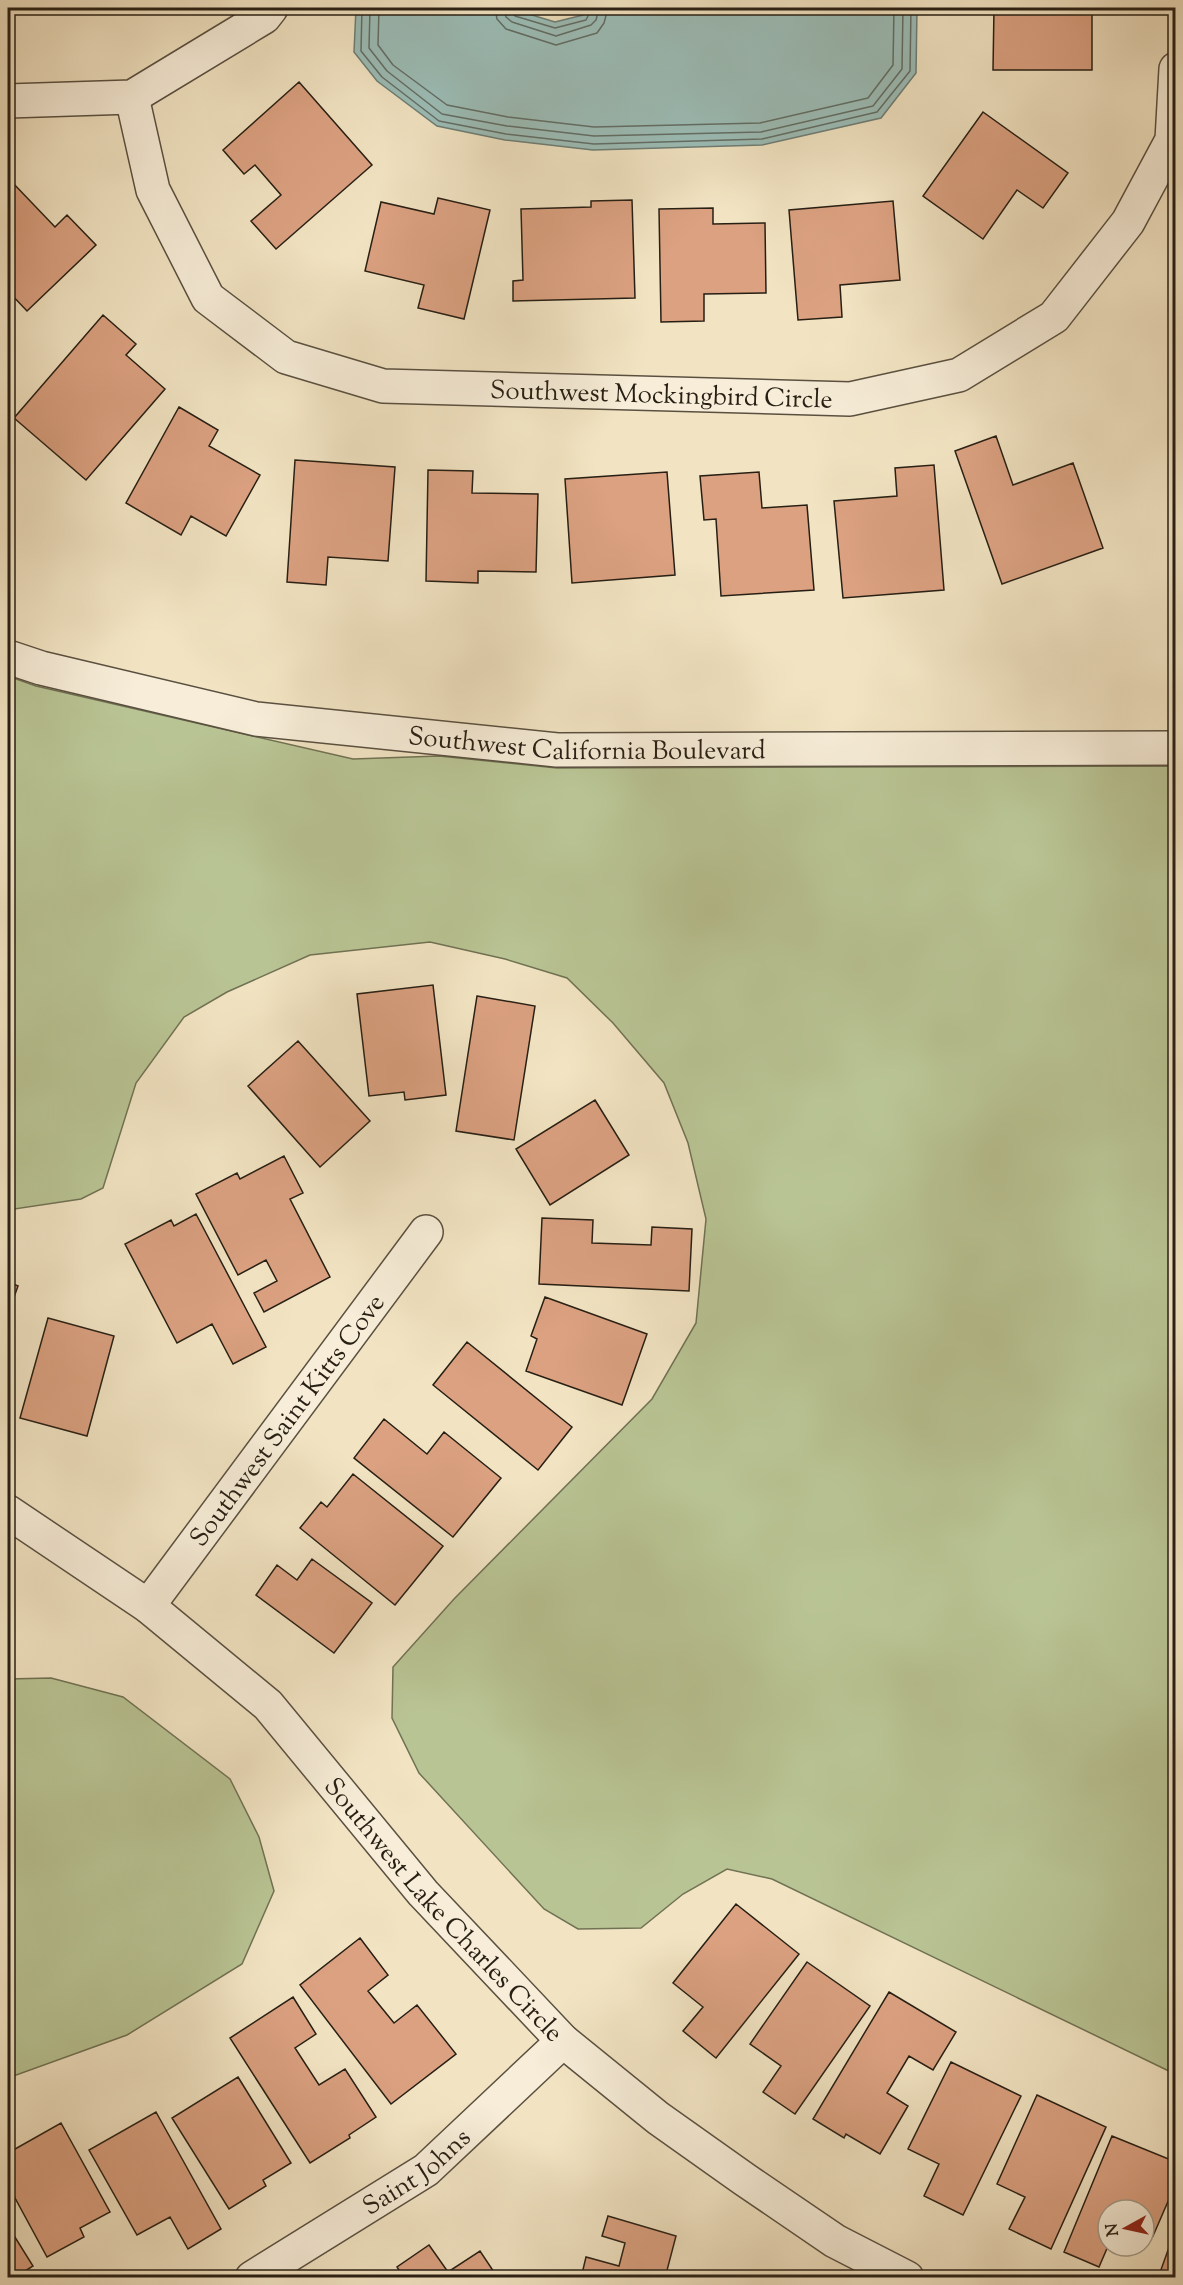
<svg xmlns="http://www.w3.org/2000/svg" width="1183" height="2285" viewBox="0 0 1183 2285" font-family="'Sorts Mill Goudy',serif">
  <rect width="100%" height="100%" fill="#f2e4c3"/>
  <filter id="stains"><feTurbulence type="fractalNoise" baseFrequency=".00333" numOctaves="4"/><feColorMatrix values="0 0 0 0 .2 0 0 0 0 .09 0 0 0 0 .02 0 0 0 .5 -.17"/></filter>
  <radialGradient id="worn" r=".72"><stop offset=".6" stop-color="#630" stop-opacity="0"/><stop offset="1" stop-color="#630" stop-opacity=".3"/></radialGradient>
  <!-- green -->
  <path fill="#b9c494" stroke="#707254" stroke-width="1.5" d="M 8,676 L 36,686 L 353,759 L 439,756 L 557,768 L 1175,766 L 1175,2074 L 772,1879 L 727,1869 L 683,1894 L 641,1928 L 578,1929 L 544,1909 L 419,1773 L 392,1718 L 393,1667 L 454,1599 L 652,1399 L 696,1323 L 706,1219 L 688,1143 L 664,1083 L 613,1023 L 567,978 L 505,959 L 430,942 L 310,955 L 227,992 L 184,1017 L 136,1083 L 103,1188 L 81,1199 L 8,1210 Z
    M 51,1678 L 123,1697 L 230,1779 L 259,1837 L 274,1891 L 242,1964 L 127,2035 L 8,2078 L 8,1679 Z"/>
  <!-- water -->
  <path fill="#9cbeb8" stroke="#6d7e76" stroke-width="1.5" d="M 356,8 L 509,8 L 555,22 L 583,15 L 586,8 L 917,8 L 916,73 L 881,118 L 762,145 L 593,150 L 505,140 L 437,126 L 377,81 L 354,52 Z"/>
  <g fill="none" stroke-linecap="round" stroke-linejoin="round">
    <!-- shore -->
    <path stroke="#626e66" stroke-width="1.5" d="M 362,8 L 361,51 L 382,77 L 439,121 L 506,134 L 594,144 L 762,139 L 877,112 L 910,71 L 911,8
      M 370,8 L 369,48 L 387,71 L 442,114 L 507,126 L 594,136 L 761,132 L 873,106 L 902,69 L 903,8
      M 379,8 L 378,45 L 393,65 L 447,105 L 508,117 L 594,127 L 760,123 L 868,98 L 893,65 L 894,8
      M 495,8 L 497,19 L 506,29 L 556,45 L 597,33 L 604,23 L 608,8
      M 504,8 L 506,17 L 512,22 L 556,36 L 591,25 L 596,20 L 599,8
      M 511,8 L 515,16 L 555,28 L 586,20 L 592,8"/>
  </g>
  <!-- building -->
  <path fill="#dba181" stroke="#271f14" stroke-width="1.5" d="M 994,8 L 1092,8 L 1092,70 L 993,70 Z
    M 299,82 L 372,165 L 276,249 L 251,221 L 281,195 L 255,165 L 244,174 L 223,150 Z
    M 983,112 L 1068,173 L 1043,208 L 1017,190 L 983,239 L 923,196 Z
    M 11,181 L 55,227 L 67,215 L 96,245 L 27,311 L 8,291 L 8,184 Z
    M 438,198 L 490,210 L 464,319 L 418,308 L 424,285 L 365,271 L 381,202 L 434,214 Z
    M 632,200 L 635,298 L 513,301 L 513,281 L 523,280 L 521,209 L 591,207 L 591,201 Z
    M 893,201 L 900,280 L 840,285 L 842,317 L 798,320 L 789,210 Z
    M 713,208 L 713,224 L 765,223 L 766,293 L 704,294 L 704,321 L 661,322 L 659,209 Z
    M 103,315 L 136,344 L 126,355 L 165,389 L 86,480 L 14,418 Z
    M 179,407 L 218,430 L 209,446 L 260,475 L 226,536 L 191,516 L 181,535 L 126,503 Z
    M 996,436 L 1013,485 L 1073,463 L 1103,548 L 1002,584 L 955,451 Z
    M 295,460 L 395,467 L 388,561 L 328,557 L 326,585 L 287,582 Z
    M 934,465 L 944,590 L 843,598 L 834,501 L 897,496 L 895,468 Z
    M 428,470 L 473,471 L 472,493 L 538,494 L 536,572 L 478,571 L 478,583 L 426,581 Z
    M 667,472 L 675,575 L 572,583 L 565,479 Z
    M 759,472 L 762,508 L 807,505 L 814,590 L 721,596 L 716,519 L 704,520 L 700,476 Z
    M 433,985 L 446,1095 L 405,1100 L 404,1092 L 369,1096 L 357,994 Z
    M 477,996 L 535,1006 L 514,1140 L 456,1131 Z
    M 298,1041 L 370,1121 L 320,1167 L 248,1086 Z
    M 595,1100 L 629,1155 L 550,1205 L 516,1149 Z
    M 284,1156 L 303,1193 L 290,1199 L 330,1277 L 264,1312 L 254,1293 L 277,1281 L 266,1260 L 238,1275 L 196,1194 L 237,1173 L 240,1179 Z
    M 196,1214 L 266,1347 L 233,1364 L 212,1324 L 177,1343 L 125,1244 L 171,1220 L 174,1226 Z
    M 542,1218 L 593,1220 L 592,1243 L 651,1245 L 652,1227 L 692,1229 L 689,1291 L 539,1284 Z
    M 8,1282 L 18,1286 L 8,1314 Z
    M 545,1297 L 647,1334 L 622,1405 L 526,1371 L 537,1339 L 531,1336 Z
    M 48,1318 L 114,1336 L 87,1436 L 20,1418 Z
    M 467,1342 L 572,1427 L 538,1470 L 433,1385 Z
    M 384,1419 L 427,1454 L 444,1432 L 501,1478 L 453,1537 L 354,1458 Z
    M 353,1474 L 443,1546 L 395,1605 L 300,1528 L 321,1502 L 327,1507 Z
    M 312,1559 L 372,1603 L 334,1653 L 256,1595 L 277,1565 L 297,1580 Z
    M 736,1904 L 799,1954 L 716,2058 L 683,2031 L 703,2007 L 673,1983 Z
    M 360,1938 L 388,1975 L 368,1991 L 394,2023 L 417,2005 L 456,2054 L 391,2104 L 300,1985 Z
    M 807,1962 L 870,2006 L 795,2114 L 763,2092 L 781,2066 L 750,2044 Z
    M 889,1992 L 956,2032 L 933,2070 L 909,2056 L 887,2093 L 908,2106 L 880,2154 L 846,2134 L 844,2138 L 813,2119 Z
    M 293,1997 L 316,2034 L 295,2048 L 319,2085 L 345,2069 L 376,2117 L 349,2135 L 350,2138 L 310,2163 L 230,2038 Z
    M 951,2062 L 1021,2096 L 963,2215 L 924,2196 L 939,2164 L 908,2149 Z
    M 238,2077 L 291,2163 L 263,2180 L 266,2186 L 229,2209 L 172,2118 Z
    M 1037,2095 L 1106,2127 L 1051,2249 L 1009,2229 L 1025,2197 L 997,2184 Z
    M 156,2112 L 221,2229 L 188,2249 L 170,2217 L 137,2235 L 89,2150 Z
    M 61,2123 L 110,2212 L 80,2228 L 84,2237 L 47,2257 L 8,2185 L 8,2153 Z
    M 1112,2136 L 1176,2162 L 1176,2183 L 1153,2236 L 1144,2232 L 1144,2210 L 1108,2210 L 1108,2246 L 1099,2267 L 1064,2252 Z
    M 608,2216 L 676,2236 L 665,2278 L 581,2278 L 586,2257 L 619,2266 L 625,2243 L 602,2236 Z
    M 8,2226 L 33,2266 L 14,2278 L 8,2278 Z
    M 1176,2228 L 1176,2278 L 1158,2278 Z
    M 429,2245 L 448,2272 L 480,2251 L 498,2278 L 404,2278 L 397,2267 Z"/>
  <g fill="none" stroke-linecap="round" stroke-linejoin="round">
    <!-- minor casing -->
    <g stroke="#5a5040" stroke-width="36">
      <g id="minor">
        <path id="s1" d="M 132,97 L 153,190 L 208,298 L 286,357 L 383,386 L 850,399 L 959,375 L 1054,317 L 1128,222 L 1172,140 L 1176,69"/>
        <path d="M 8,101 L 132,97 L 264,17 L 271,8"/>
        <path id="s2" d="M 8,657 L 41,668 L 256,719 L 557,750 L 1176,748"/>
        <path id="s3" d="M 8,1512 L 148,1606 L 268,1705 L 423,1893 L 563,2041 L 658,2118 L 744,2179 L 835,2241 L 907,2278"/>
        <path id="s4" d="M 148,1606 L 426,1232"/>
        <path id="s5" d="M 252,2278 L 426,2170 L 563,2041"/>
      </g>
    </g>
    <!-- minor -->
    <use href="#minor" stroke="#f7edd8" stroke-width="33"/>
  </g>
  <g text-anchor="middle" stroke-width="5" stroke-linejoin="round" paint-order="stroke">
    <!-- street labels -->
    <g font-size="26" fill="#271f14" stroke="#f7edd8">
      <text dy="9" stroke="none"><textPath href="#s1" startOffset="694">Southwest Mockingbird Circle</textPath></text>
      <text dy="9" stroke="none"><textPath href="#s2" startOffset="588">Southwest California Boulevard</textPath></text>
      <text dy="9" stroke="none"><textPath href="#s4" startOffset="232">Southwest Saint Kitts Cove</textPath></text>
      <text dy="9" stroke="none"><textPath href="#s3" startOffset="594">Southwest Lake Charles Circle</textPath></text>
      <text dy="9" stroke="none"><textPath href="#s5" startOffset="196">Saint Johns</textPath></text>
    </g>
  </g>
  <!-- margin -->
  <rect width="1183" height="2285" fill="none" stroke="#f2e4c3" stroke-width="30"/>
  <rect x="9" y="9" width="1165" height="2267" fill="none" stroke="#271f14" stroke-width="3"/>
  <rect x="15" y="15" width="1153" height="2255" fill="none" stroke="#271f14" stroke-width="1.5"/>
  <!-- north arrow -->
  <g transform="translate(1126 2228) rotate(262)"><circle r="28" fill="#f7edd8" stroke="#a49b8a" stroke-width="1.5"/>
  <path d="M0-4.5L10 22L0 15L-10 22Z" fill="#8f2418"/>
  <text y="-9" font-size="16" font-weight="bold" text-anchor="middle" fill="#271f14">N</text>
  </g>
  <rect width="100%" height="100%" filter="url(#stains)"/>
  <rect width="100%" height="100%" fill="url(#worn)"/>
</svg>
